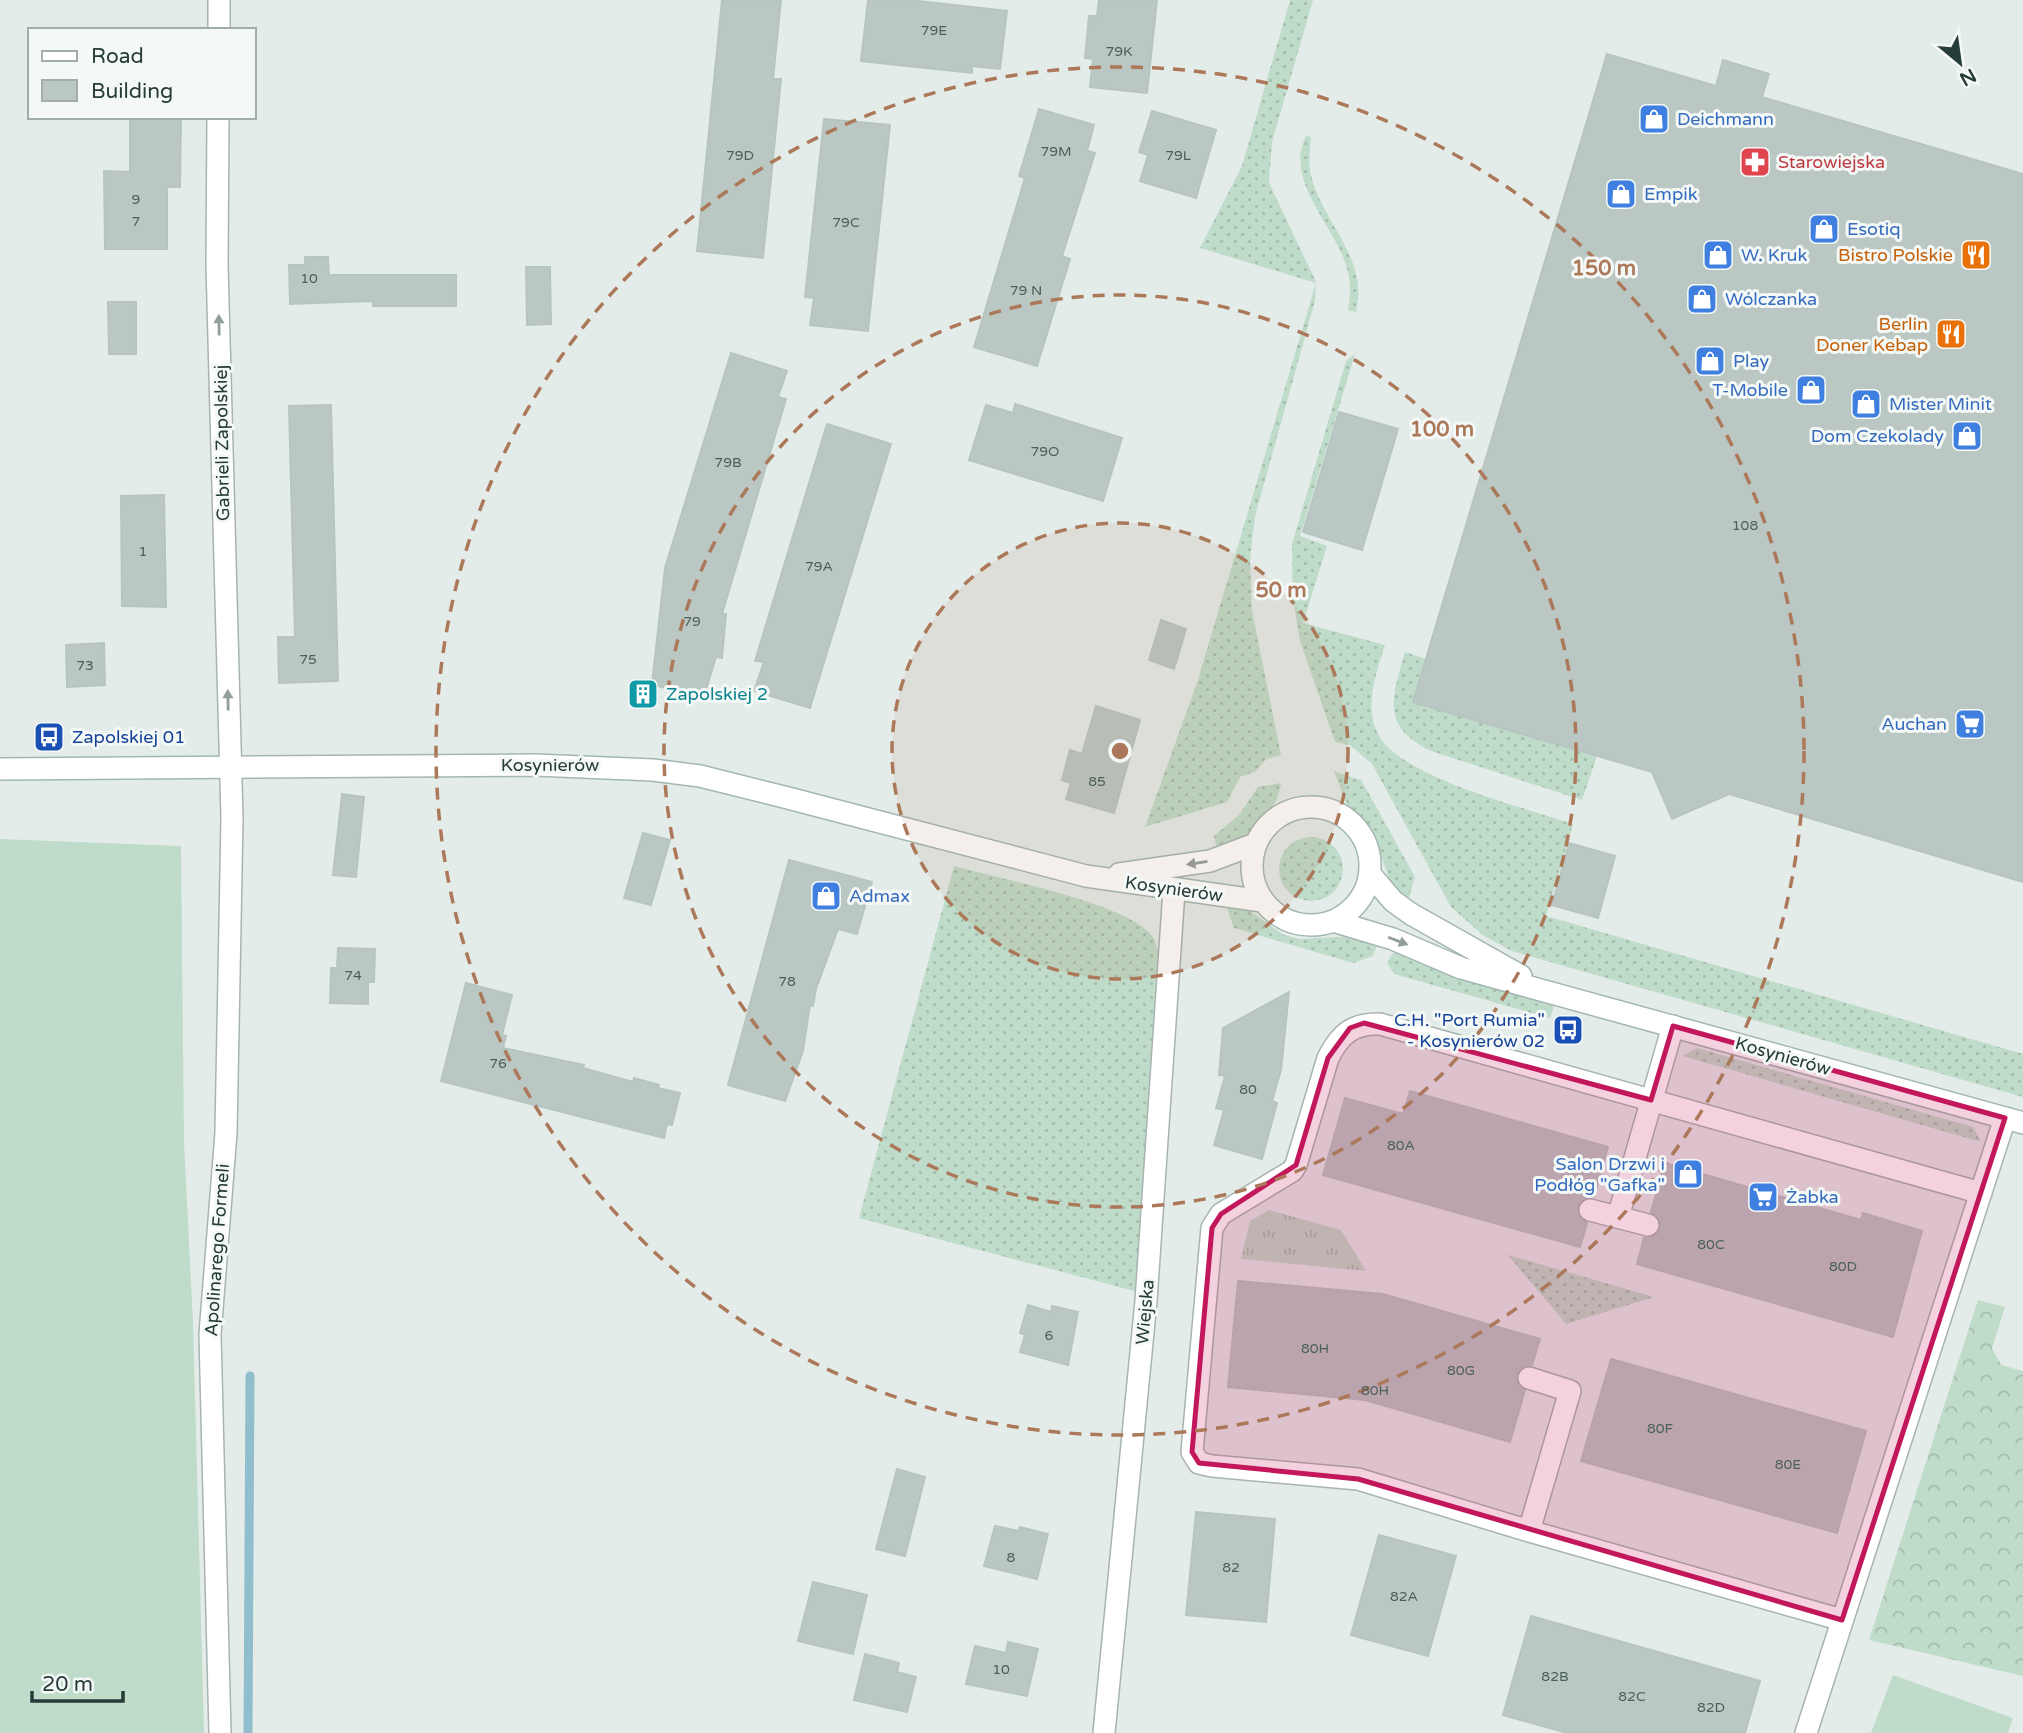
<svg xmlns="http://www.w3.org/2000/svg" width="2023" height="1733" viewBox="0 0 2023 1733" font-family="'Varela Round',sans-serif">
  <defs>
    <pattern id="grass-dots" width="8" height="8" patternUnits="userSpaceOnUse" patternTransform="scale(1.75)"><rect width="8" height="8" fill="#bfdbc9"/><path d="M2 2h.1M6 6h.1" fill="none" stroke="#a4bdad" stroke-width="1.8" stroke-linecap="round"/></pattern>
    <pattern id="forest-crowns" width="20" height="18" patternUnits="userSpaceOnUse" patternTransform="scale(1.75)"><rect width="20" height="18" fill="#bfdbc9"/><path d="M2 6a3 3 0 1 1 6 0M12 15a3 3 0 1 1 6 0" fill="none" stroke="#a4bdad"/></pattern>
    <pattern id="park-tufts" width="24" height="20" patternUnits="userSpaceOnUse" patternTransform="scale(1.75)"><rect width="24" height="20" fill="#bfdbc9"/><path d="M3 7l-1-3M5 7V3M7 7l1-3M15 17l-1-3M17 17v-4M19 17l1-3" fill="none" stroke="#a4bdad"/></pattern>
  </defs>
  <rect width="100%" height="100%" fill="#e4ece9"/>
  <!-- grass -->
  <path fill="url(#grass-dots)" d="M 1290,0 L 1313,0 L 1272,142 L 1269,183 L 1316,282 L 1315,301 L 1255,516 L 1250,560 L 1252,611 L 1281,755 L 1266,759 L 1256,771 L 1240,777 L 1227,802 L 1145,827 L 1197,683 L 1316,283 L 1200,248 L 1242,166 Z
    M 1306,136 L 1311,137 C 1310,149 1308,163 1311,175 C 1323,225 1369,257 1356,312 L 1348,310 C 1351,293 1351,278 1345,262 C 1332,224 1284,179 1306,136 Z
    M 1355,354 L 1300,536 L 1327,546 L 1303,623 L 1385,645 C 1376,673 1364,706 1378,734 C 1399,777 1526,808 1573,824 L 1546,916 L 2023,1054 L 2023,1097 L 1512,951 L 1484,936 L 1451,907 L 1372,764 L 1350,745 L 1335,742 L 1300,641 L 1293,599 L 1292,544 L 1346,361 Z
    M 1405,652 L 1426,659 L 1597,756 L 1582,800 L 1431,751 C 1380,726 1392,698 1405,652 Z
    M 1334,771 L 1361,780 L 1368,792 L 1415,877 L 1408,900 L 1390,881 L 1371,828 L 1348,807 Z
    M 1281,783 C 1276,817 1247,838 1217,850 L 1214,836 L 1239,815 L 1258,787 Z
    M1279 869a32 32 0 1 1 64 0a32 32 0 1 1-64 0Z
    M 954,866 C 996,878 1130,903 1153,937 C 1159,946 1159,963 1162,974 L 1138,1292 L 859,1218 Z
    M 1226,905 L 1247,909 L 1284,935 L 1299,939 L 1356,936 L 1378,942 L 1373,956 L 1353,963 L 1234,928 Z
    M 1394,952 L 1430,968 L 1554,1006 L 1550,1018 L 1394,974 L 1387,962 Z
    M 1697,1048 L 1973,1127 L 1981,1142 L 1683,1056 Z
    M 1508,1255 L 1654,1297 L 1566,1324 Z"/>
  <!-- forest -->
  <path fill="url(#forest-crowns)" d="M 1978,1300 L 2005,1307 L 1992,1348 L 2001,1365 L 2023,1371 L 2023,1676 L 1869,1640 Z"/>
  <!-- park -->
  <path fill="url(#park-tufts)" d="M 1269,1210 L 1341,1230 L 1366,1271 L 1241,1259 L 1250,1221 Z"/>
  <!-- garden -->
  <path fill="#bfdbc9" d="M 0,839 L 181,846 L 184,1143 L 193,1322 L 204,1733 L 0,1733 Z
    M 1893,1675 L 2013,1718 L 2008,1733 L 1871,1733 Z"/>
  <g fill="none" stroke-linecap="round" stroke-linejoin="round">
    <!-- stream -->
    <path stroke="#91becc" stroke-width="9" d="M 248,1733 L 250,1376"/>
  </g>
  <!-- building -->
  <path fill="#bac7c2" stroke="#b7c5c1" stroke-width="2" d="M 722,0 L 781,0 L 773,79 L 781,79 L 763,258 L 697,251 Z
    M 868,0 L 909,0 L 1007,11 L 1000,69 L 972,66 L 972,73 L 861,61 Z
    M 1099,0 L 1157,0 L 1147,93 L 1090,87 L 1093,59 L 1085,58 L 1089,16 L 1097,16 Z
    M 1607,54 L 1716,86 L 1723,60 L 1769,74 L 1762,97 L 2023,174 L 2023,882 L 1729,794 L 1672,819 L 1652,772 L 1413,702 Z
    M 1039,109 L 1094,125 L 1087,151 L 1095,153 L 1062,256 L 1070,259 L 1037,366 L 974,347 L 1025,178 L 1019,176 Z
    M 1152,111 L 1216,130 L 1196,198 L 1140,181 L 1148,155 L 1139,152 Z
    M 130,117 L 181,117 L 180,187 L 167,187 L 167,249 L 105,249 L 104,171 L 130,172 Z
    M 824,119 L 890,125 L 868,331 L 810,325 L 814,298 L 805,297 Z
    M 305,257 L 328,257 L 329,275 L 456,275 L 456,306 L 373,306 L 373,301 L 290,304 L 289,265 L 305,265 Z
    M 526,267 L 550,267 L 551,324 L 527,325 Z
    M 108,302 L 136,302 L 136,354 L 109,354 Z
    M 731,353 L 787,371 L 778,397 L 786,399 L 722,614 L 726,614 L 722,658 L 716,657 L 703,700 L 652,684 L 665,568 Z
    M 1015,404 L 1122,438 L 1103,501 L 969,460 L 986,405 L 1013,413 Z
    M 331,405 L 338,681 L 279,683 L 278,637 L 295,637 L 289,406 Z
    M 1339,412 L 1398,429 L 1362,550 L 1303,532 Z
    M 827,424 L 891,444 L 810,708 L 754,691 L 764,662 L 755,661 Z
    M 164,495 L 166,607 L 122,606 L 121,496 Z
    M 1161,620 L 1186,629 L 1174,669 L 1149,660 Z
    M 104,643 L 105,685 L 67,687 L 66,645 Z
    M 1096,706 L 1140,720 L 1114,813 L 1066,799 L 1071,783 L 1062,780 L 1070,750 L 1082,754 Z
    M 342,794 L 364,797 L 356,877 L 333,875 Z
    M 643,833 L 670,840 L 651,905 L 624,898 Z
    M 1569,843 L 1615,856 L 1598,918 L 1552,905 Z
    M 789,860 L 872,882 L 857,934 L 838,929 L 816,989 L 813,1006 L 810,1005 L 803,1051 L 785,1101 L 728,1085 Z
    M 338,948 L 375,949 L 374,982 L 368,982 L 368,1004 L 330,1003 L 331,968 L 337,968 Z
    M 466,983 L 512,995 L 502,1035 L 506,1036 L 503,1048 L 584,1065 L 583,1068 L 633,1082 L 634,1078 L 659,1085 L 658,1088 L 680,1093 L 672,1125 L 667,1124 L 664,1138 L 441,1081 Z
    M 1289,992 L 1281,1070 L 1272,1101 L 1277,1103 L 1262,1159 L 1214,1145 L 1224,1110 L 1216,1108 L 1225,1076 L 1219,1075 L 1223,1028 Z
    M 1410,1091 L 1608,1147 L 1594,1197 L 1586,1198 L 1578,1206 L 1578,1214 L 1587,1223 L 1580,1247 L 1323,1175 L 1345,1098 L 1403,1114 Z
    M 1665,1163 L 1861,1220 L 1863,1213 L 1922,1231 L 1893,1337 L 1637,1264 L 1644,1238 L 1652,1237 L 1660,1229 L 1660,1221 L 1651,1212 Z
    M 1238,1281 L 1383,1294 L 1540,1339 L 1532,1365 L 1521,1368 L 1516,1375 L 1519,1386 L 1525,1390 L 1510,1442 L 1365,1400 L 1228,1387 Z
    M 1028,1305 L 1051,1312 L 1052,1306 L 1078,1312 L 1068,1365 L 1020,1352 L 1025,1335 L 1020,1333 Z
    M 1611,1359 L 1866,1431 L 1837,1533 L 1581,1461 Z
    M 897,1469 L 925,1477 L 905,1556 L 876,1549 Z
    M 1196,1512 L 1275,1519 L 1266,1622 L 1186,1615 Z
    M 995,1526 L 1019,1531 L 1020,1527 L 1048,1534 L 1037,1579 L 984,1566 Z
    M 1379,1535 L 1456,1556 L 1428,1656 L 1351,1635 Z
    M 813,1582 L 867,1595 L 853,1654 L 798,1641 Z
    M 1531,1616 L 1760,1681 L 1745,1733 L 1567,1733 L 1503,1715 Z
    M 1008,1642 L 1038,1649 L 1027,1696 L 966,1684 L 975,1646 L 1006,1653 Z
    M 865,1654 L 899,1663 L 897,1672 L 916,1677 L 907,1712 L 854,1700 Z"/>
  <g fill="none" stroke-linecap="round" stroke-linejoin="round">
    <!-- minor casing -->
    <g stroke="#a7b4b0" stroke-width="24">
      <path id="minor" d="M 219,30 L 219,0
        M 218,117 L 217,265 L 232,818 L 226,1133 L 210,1334 L 220,1733
        M 1590,1210 L 1648,1225
        M 1618,1217 L 1673,1026
        M 1529,1378 L 1570,1391 L 1529,1531 L 1842,1620
        M 1529,1531 L 1358,1479 L 1212,1466 L 1199,1463 L 1192,1452 L 1212,1228 L 1221,1214 L 1292,1171 L 1296,1165 L 1328,1058 C 1340,1034 1353,1023 1380,1024 L 1981,1193
        M 1104,1733 L 1146,1301 L 1174,890
        M 1806,1733 L 2005,1118"/>
    </g>
    <!-- secondary casing -->
    <g stroke="#a3b7b2" stroke-width="24">
      <path id="secondary" d="M 0,769 L 536,765 L 653,770 L 700,776 L 788,798 L 1086,876 L 1262,901
        M1252 866a59 59 0 1 1 118 0a59 59 0 1 1-118 0Z
        M 1119,874 L 1210,861 L 1255,844
        M 1370,874 L 1393,901 L 1411,914 L 1521,976
        M 1333,921 L 1393,939 L 1461,968 L 2023,1123"/>
    </g>
    <!-- minor -->
    <use href="#minor" stroke="#fff" stroke-width="21"/>
    <!-- secondary -->
    <use href="#secondary" stroke="#fff" stroke-width="21"/>
  </g>
  <!-- one-way arrows -->
  <defs><path id="oneway-solid" d="M-6-.8H1V-3.2L6.5 0L1 3.2V.8H-6Z" transform="scale(1.75)"/></defs>
  <g fill="#929e9c">
    <use href="#oneway-solid" transform="translate(219 325) rotate(-91)"/>
    <use href="#oneway-solid" transform="translate(228 700) rotate(-91)"/>
    <use href="#oneway-solid" transform="translate(1197 863) rotate(171)"/>
    <use href="#oneway-solid" transform="translate(1398 941) rotate(21)"/>
  </g>
  <!-- marked area -->
  <path fill="#c2185b" fill-opacity="0.2" stroke="#c2185b" stroke-width="5" stroke-linejoin="round" d="M 1364,1023 L 1651,1100 L 1673,1026 L 2005,1118 L 1842,1620 L 1358,1479 L 1199,1463 L 1192,1452 L 1212,1228 L 1221,1214 L 1296,1165 L 1328,1058 L 1350,1028 Z"/>
  <!-- distance rings -->
  <circle cx="1120" cy="751" r="228" fill="#ac785a" fill-opacity=".12"/>
  <g fill="none" stroke="#ac785a" stroke-width="3.5" stroke-dasharray="12 9">
    <circle cx="1120" cy="751" r="228"/>
    <circle cx="1120" cy="751" r="456"/>
    <circle cx="1120" cy="751" r="684"/>
  </g>
  <!-- icons -->
  <defs>
    <g id="shop-square" transform="scale(1.575)"><rect x="-9" y="-9" width="18" height="18" rx="4" fill="#3f7fe0" stroke="#f4f9f7"/><path d="M-5-2.5h2.3a2.7 3.5 0 0 1 5.4 0H5L5.5 6h-11ZM-1.5-2.5h3a1.5 2.3 0 0 0-3 0Z" fill="#fff"/></g>
    <g id="pharmacy-square" transform="scale(1.575)"><rect x="-9" y="-9" width="18" height="18" rx="4" fill="#e0444e" stroke="#f4f9f7"/><path d="M-2-6h4v4h4v4h-4v4h-4v-4h-4v-4h4Z" fill="#fff"/></g>
    <g id="restaurant-square" transform="scale(1.575)"><rect x="-9" y="-9" width="18" height="18" rx="4" fill="#e8710a" stroke="#f4f9f7"/><path d="M-5-6h1v4h1v-4h1v4h1v-4h1v5L-1.5 .5V6h-2V.5L-5-1ZM5-6V6H3V1.5H1.5Q1.5-4 5-6Z" fill="#fff"/></g>
    <g id="building-square" transform="scale(1.575)"><rect x="-9" y="-9" width="18" height="18" rx="4" fill="#0f9aa8" stroke="#f4f9f7"/><path d="M-4-6H4V6H1V3H-1V6H-4ZM-2.5-4.3h1.7v1.8h-1.7ZM.8-4.3h1.7v1.8H.8ZM-2.5-1h1.7V.8h-1.7ZM.8-1h1.7V.8H.8Z" fill="#fff"/></g>
    <g id="supermarket-square" transform="scale(1.575)"><rect x="-9" y="-9" width="18" height="18" rx="4" fill="#3f7fe0" stroke="#f4f9f7"/><path d="M-6-5.5h2.5l.6 2H6L4.5 2H-2.5L-4.4-4H-6ZM-1.5 3.2a1.3 1.3 0 1 0 .1 0ZM3 3.2a1.3 1.3 0 1 0 .1 0Z" fill="#fff"/></g>
    <g id="bus-square" transform="scale(1.575)"><rect x="-9" y="-9" width="18" height="18" rx="4" fill="#1a4fb4" stroke="#f4f9f7"/><path d="M-5-6H5V4H4V6H2V4H-2V6H-4V4H-5ZM-3.5-4V0h7V-4ZM-3.5 1.2v1.5H-2V1.2ZM2 1.2v1.5H3.5V1.2Z" fill="#fff"/></g>
  </defs>
  <g fill-rule="evenodd">
    <use href="#shop-square" x="1654" y="119"/>
    <use href="#pharmacy-square" x="1755" y="162"/>
    <use href="#shop-square" x="1621" y="194"/>
    <use href="#shop-square" x="1824" y="229"/>
    <use href="#shop-square" x="1718" y="255"/>
    <use href="#restaurant-square" x="1976" y="255"/>
    <use href="#shop-square" x="1702" y="299"/>
    <use href="#restaurant-square" x="1951" y="334"/>
    <use href="#shop-square" x="1710" y="361"/>
    <use href="#shop-square" x="1811" y="390"/>
    <use href="#shop-square" x="1866" y="404"/>
    <use href="#shop-square" x="1967" y="436"/>
    <use href="#building-square" x="643" y="694"/>
    <use href="#supermarket-square" x="1970" y="724"/>
    <use href="#bus-square" x="49" y="737"/>
    <use href="#shop-square" x="826" y="896"/>
    <use href="#bus-square" x="1568" y="1030"/>
    <use href="#shop-square" x="1688" y="1174"/>
    <use href="#supermarket-square" x="1763" y="1197"/>
  </g>
  <g text-anchor="middle" stroke-width="6" stroke-linejoin="round" paint-order="stroke">
    <!-- number labels -->
    <g font-size="14" fill="#4a5f5a">
      <text x="934" y="35">79E</text>
      <text x="1119" y="56">79K</text>
      <text x="1056" y="156">79M</text>
      <text x="740" y="160">79D</text>
      <text x="1178" y="160">79L</text>
      <text x="136" y="204">9</text>
      <text x="136" y="226">7</text>
      <text x="846" y="227">79C</text>
      <text x="309" y="283">10</text>
      <text x="1026" y="295">79 N</text>
      <text x="1045" y="456">79O</text>
      <text x="728" y="467">79B</text>
      <text x="1745" y="530">108</text>
      <text x="143" y="556">1</text>
      <text x="819" y="571">79A</text>
      <text x="692" y="626">79</text>
      <text x="308" y="664">75</text>
      <text x="85" y="670">73</text>
      <text x="1097" y="786">85</text>
      <text x="353" y="980">74</text>
      <text x="787" y="986">78</text>
      <text x="498" y="1068">76</text>
      <text x="1248" y="1094">80</text>
      <text x="1401" y="1150">80A</text>
      <text x="1711" y="1249">80C</text>
      <text x="1843" y="1271">80D</text>
      <text x="1049" y="1340">6</text>
      <text x="1315" y="1353">80H</text>
      <text x="1461" y="1375">80G</text>
      <text x="1375" y="1395">80H</text>
      <text x="1660" y="1433">80F</text>
      <text x="1788" y="1469">80E</text>
      <text x="1011" y="1562">8</text>
      <text x="1231" y="1572">82</text>
      <text x="1404" y="1601">82A</text>
      <text x="1001" y="1674">10</text>
      <text x="1555" y="1681">82B</text>
      <text x="1632" y="1701">82C</text>
      <text x="1711" y="1712">82D</text>
    </g>
    <!-- shop labels -->
    <g font-size="18" fill="#366cbe" stroke="#f4f9f7" text-anchor="start">
      <text x="1677" y="125">Deichmann</text>
      <text x="1644" y="200">Empik</text>
      <text x="1847" y="235">Esotiq</text>
      <text x="1741" y="261">W. Kruk</text>
      <text x="1725" y="305">Wólczanka</text>
      <text x="1733" y="367">Play</text>
      <text x="1788" y="396" text-anchor="end">T-Mobile</text>
      <text x="1889" y="410">Mister Minit</text>
      <text x="1944" y="442" text-anchor="end">Dom Czekolady</text>
      <text x="1947" y="730" text-anchor="end">Auchan</text>
      <text x="849" y="902">Admax</text>
      <text x="1665" y="1170" text-anchor="end">Salon Drzwi i<tspan x="1665" dy="21">Podłóg "Gafka"</tspan></text>
      <text x="1786" y="1203">Żabka</text>
    </g>
    <!-- health labels -->
    <g font-size="18" fill="#be3a42" stroke="#f4f9f7" text-anchor="start">
      <text x="1778" y="168">Starowiejska</text>
    </g>
    <!-- food labels -->
    <g font-size="18" fill="#c56008" stroke="#f4f9f7" text-anchor="end">
      <text x="1953" y="261">Bistro Polskie</text>
      <text x="1928" y="330">Berlin<tspan x="1928" dy="21">Doner Kebap</tspan></text>
    </g>
    <!-- street labels -->
    <g font-size="18" fill="#253c38" stroke="#f4f9f7">
      <text transform="translate(222 443) rotate(-91)" y="6">Gabrieli Zapolskiej</text>
      <text x="550" y="771">Kosynierów</text>
      <text transform="translate(1174 889) rotate(8)" y="6">Kosynierów</text>
      <text transform="translate(1783 1056) rotate(16)" y="6">Kosynierów</text>
      <text transform="translate(217 1250) rotate(-86)" y="6">Apolinarego Formeli</text>
      <text transform="translate(1145 1312) rotate(-85)" y="6">Wiejska</text>
    </g>
    <!-- culture labels -->
    <g font-size="18" fill="#0d838f" stroke="#f4f9f7" text-anchor="start">
      <text x="666" y="700">Zapolskiej 2</text>
    </g>
    <!-- transit labels -->
    <g font-size="18" fill="#164399" stroke="#f4f9f7" text-anchor="start">
      <text x="72" y="743">Zapolskiej 01</text>
      <text x="1545" y="1026" text-anchor="end">C.H. "Port Rumia"<tspan x="1545" dy="21">- Kosynierów 02</tspan></text>
    </g>
  </g>
  <circle cx="1120" cy="751" r="10" fill="#ac785a" stroke="#f4f9f7" stroke-width="3.5"/>
  <g font-size="21" text-anchor="middle" font-weight="bold" fill="#ac785a" stroke="#f4f9f7" stroke-width="6" stroke-linejoin="round" paint-order="stroke">
    <text x="1604" y="275">150 m</text>
    <text x="1442" y="436">100 m</text>
    <text x="1281" y="597">50 m</text>
  </g>
  <!-- legend -->
  <rect x="28" y="28" width="228" height="91" fill="#f4f9f7" stroke="#a1adab" stroke-width="2"/>
  <rect x="42" y="51" width="35" height="10" fill="#ffffff" stroke="#a1adab" stroke-width="2"/>
  <text x="91" y="63" font-size="21" fill="#253c38">Road</text>
  <rect x="42" y="80" width="35" height="21" fill="#bac7c2" stroke="#a1adab" stroke-width="2"/>
  <text x="91" y="98" font-size="21" fill="#253c38">Building</text>
  <!-- north arrow -->
  <g transform="translate(1960 63) rotate(151)" stroke="#f4f9f7" stroke-width="5" paint-order="stroke">
  <path d="M0-5L12 26L0 18L-12 26Z" fill="#253c38"/>
  <text y="-10" font-size="19" font-weight="bold" text-anchor="middle" fill="#253c38">N</text>
  </g>
  <!-- scale -->
  <path d="M32 1691v10h91v-10" fill="none" stroke="#253c38" stroke-width="3.5"/>
  <text x="42" y="1691" font-size="21" fill="#253c38" stroke="#f4f9f7" stroke-width="5" paint-order="stroke">20 m</text>
</svg>
